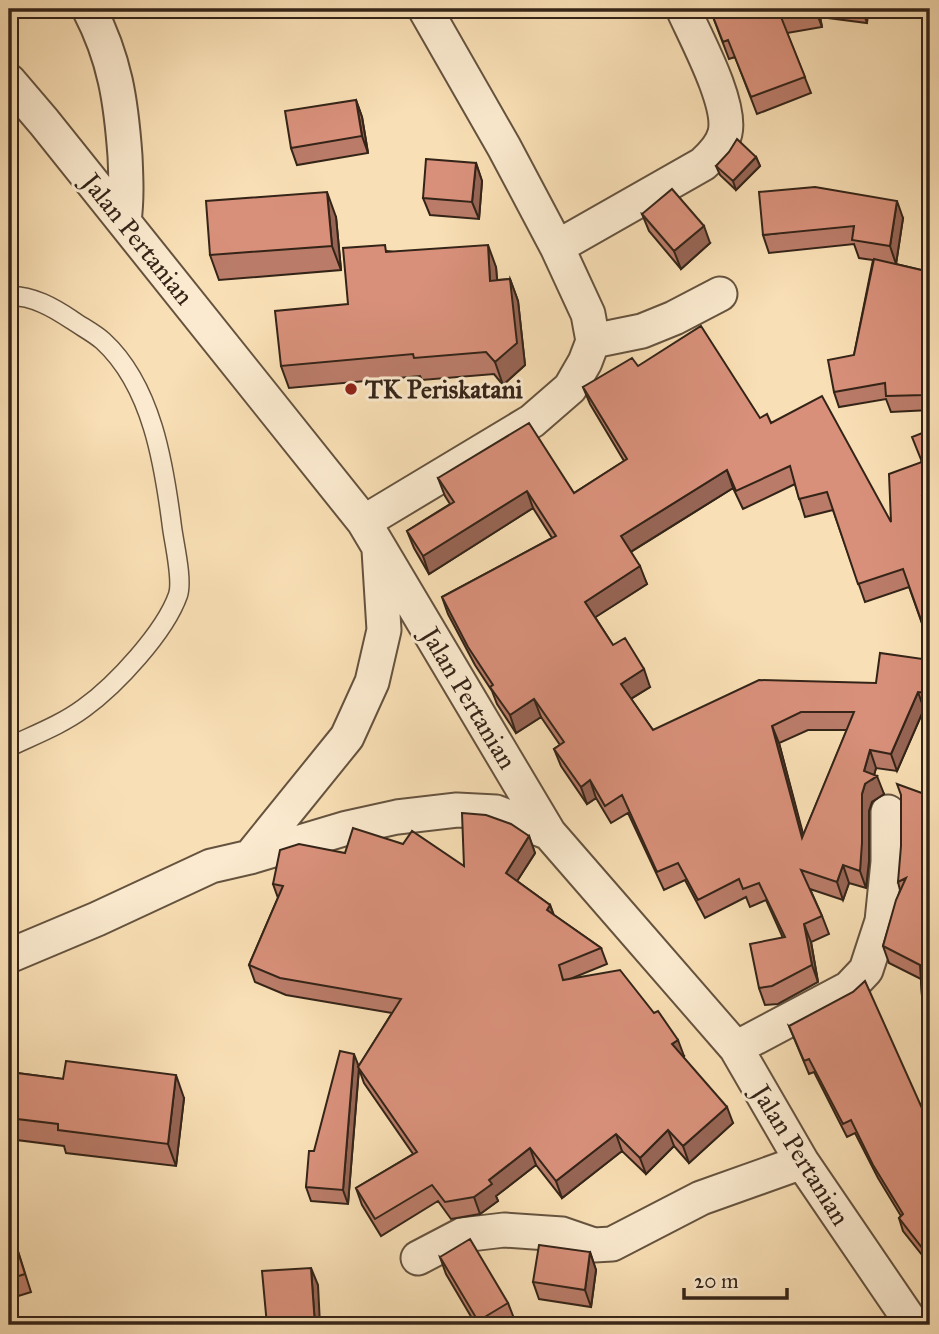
<svg xmlns="http://www.w3.org/2000/svg" width="939" height="1334" viewBox="0 0 939 1334" font-family="'IM FELL Great Primer',serif">
  <rect width="100%" height="100%" fill="#f9dfb5"/>
  <filter id="stains"><feTurbulence type="fractalNoise" baseFrequency=".00286" numOctaves="4"/><feColorMatrix values="0 0 0 0 .2 0 0 0 0 .09 0 0 0 0 .02 0 0 0 .5 -.17"/></filter>
  <radialGradient id="worn" r=".72"><stop offset=".6" stop-color="#630" stop-opacity="0"/><stop offset="1" stop-color="#630" stop-opacity=".3"/></radialGradient>
  <g fill="none" stroke-linecap="round" stroke-linejoin="round">
    <!-- lane casing -->
    <g stroke="#65533f" stroke-width="21">
      <path id="lane" d="M 9,296 C 32,295 54,308 72,320 C 82,327 94,333 103,341 C 152,386 164,464 172,527 C 174,543 183,580 178,595 C 165,632 116,685 84,708 C 61,725 34,735 9,747"/>
    </g>
    <!-- street casing -->
    <g stroke="#65533f" stroke-width="37">
      <path id="street" d="M 89,9 C 115,59 121,101 125,156 C 126,178 127,199 124,221
        M 9,81 L 44,122 L 364,522 L 549,833 L 736,1048 L 802,1162 L 913,1325
        M 557,247 L 703,164 C 713,155 722,146 725,133 C 732,104 696,38 683,9
        M 593,341 L 642,331 L 674,318 L 720,294
        M 364,522 L 532,421 L 570,388 L 585,362 L 593,341 L 588,314 L 557,247 L 504,147 L 425,9
        M 250,857 L 347,737 L 372,682 L 384,630 L 379,550
        M 9,956 L 97,919 L 211,866 L 250,857 L 347,828 L 397,817 L 457,810 L 496,812 L 549,833
        M 736,1048 L 849,988 L 866,970 L 882,921 L 888,862 L 888,812
        M 418,1258 L 462,1235 L 504,1230 L 562,1234 L 594,1245 L 612,1244 L 701,1198 L 802,1162"/>
    </g>
    <!-- lane -->
    <use href="#lane" stroke="#fbeacf" stroke-width="18"/>
    <!-- street -->
    <use href="#street" stroke="#fbeacf" stroke-width="33"/>
  </g>
  <!-- wall -->
  <path fill="#ba7c69" stroke="#342418" stroke-width="2" fill-rule="evenodd" d="M 710,9 L 868,9 L 867,23 L 820,17 L 822,27 L 787,33 L 811,93 L 757,114 L 735,57 L 729,59 Z
    M 356,100 L 362,117 L 368,153 L 297,165 L 291,148 Z
    M 756,157 L 760,166 L 736,190 L 720,175 L 716,166 Z
    M 476,163 L 482,181 L 479,219 L 430,215 L 423,198 Z
    M 642,214 L 710,243 L 681,269 L 649,231 Z
    M 336,217 L 341,270 L 219,280 L 210,255 Z
    M 903,218 L 896,264 L 930,272 L 930,343 L 928,343 L 930,410 L 891,412 L 886,399 L 839,407 L 834,392 L 854,355 L 873,260 L 859,258 L 854,244 L 769,253 L 763,235 Z
    M 387,251 L 496,267 L 497,280 L 510,279 L 518,301 L 525,365 L 503,385 L 494,374 L 422,380 L 420,376 L 289,388 L 281,366 L 348,304 Z
    M 638,366 L 771,423 L 891,522 L 921,463 L 930,430 L 930,513 L 928,514 L 930,520 L 930,646 L 909,587 L 865,602 L 833,510 L 805,517 L 795,484 L 743,509 L 733,488 L 631,552 L 647,584 L 595,617 L 613,645 L 650,687 L 631,699 L 653,730 L 876,683 L 930,660 L 930,710 L 924,709 L 897,771 L 876,768 L 874,775 L 884,794 L 872,802 L 869,811 L 869,861 L 866,888 L 849,883 L 843,900 L 810,889 L 822,916 L 829,934 L 811,942 L 818,982 L 778,1004 L 765,1005 L 759,988 L 783,938 L 766,900 L 750,907 L 746,897 L 705,918 L 685,880 L 664,890 L 628,813 L 611,823 L 596,798 L 587,804 L 561,766 L 554,749 L 560,745 L 541,717 L 516,733 L 497,704 L 492,691 L 475,665 L 448,614 L 442,597 L 552,538 L 533,508 L 429,574 L 414,548 L 407,531 L 450,504 L 445,496 L 438,478 L 574,493 L 624,461 L 590,404 L 583,387 ZM 808,730 L 847,730 L 803,836 L 779,743 Z
    M 9,695 L 15,712 L 9,715 Z
    M 930,796 L 930,1012 L 928,1012 L 922,996 L 921,979 L 889,963 L 883,946 L 900,890 L 898,882 Z
    M 529,836 L 535,853 L 517,881 L 550,905 L 554,915 L 601,948 L 607,964 L 570,979 L 684,1056 L 683,1057 L 733,1123 L 689,1163 L 674,1146 L 646,1174 L 622,1151 L 562,1198 L 536,1165 L 496,1196 L 498,1201 L 480,1214 L 451,1219 L 438,1201 L 381,1236 L 362,1205 L 356,1188 L 413,1154 L 364,1083 L 359,1069 L 348,1204 L 311,1201 L 306,1187 L 314,1151 L 359,1066 L 392,1013 L 286,995 L 255,982 L 249,965 L 278,898 L 273,884 L 345,853 L 464,866 Z
    M 789,1026 L 930,1126 L 930,1265 L 903,1231 L 899,1218 L 901,1216 L 878,1178 L 855,1133 L 847,1137 L 814,1072 L 809,1074 Z
    M 9,1072 L 63,1079 L 184,1098 L 176,1166 L 66,1153 L 64,1146 L 9,1139 Z
    M 9,1223 L 31,1292 L 9,1299 Z
    M 590,1252 L 596,1270 L 591,1307 L 539,1299 L 533,1282 Z
    M 440,1257 L 508,1303 L 515,1321 L 507,1325 L 476,1325 L 446,1274 Z"/>
  <!-- shaded-wall -->
  <path fill="#976555" stroke="#342418" stroke-width="2" d="M 815,9 L 817,9 L 820,17 L 822,27 Z
    M 862,9 L 868,9 L 867,23 Z
    M 356,100 L 362,117 L 368,153 L 362,136 Z
    M 756,157 L 760,166 L 736,190 L 733,181 Z
    M 476,163 L 482,181 L 479,219 L 472,202 Z
    M 327,192 L 336,217 L 341,270 L 332,246 Z
    M 897,201 L 903,218 L 896,264 L 890,246 Z
    M 704,226 L 710,243 L 681,269 L 674,251 Z
    M 488,245 L 496,267 L 499,303 L 490,281 Z
    M 510,279 L 518,301 L 525,365 L 503,385 L 495,362 Z
    M 922,327 L 928,343 L 930,408 L 925,395 Z
    M 727,470 L 733,488 L 627,554 L 621,536 Z
    M 527,491 L 533,508 L 429,574 L 423,556 Z
    M 640,566 L 647,584 L 591,620 L 585,602 Z
    M 644,669 L 650,687 L 627,701 L 621,684 Z
    M 930,669 L 930,705 L 926,693 Z
    M 918,692 L 924,709 L 897,771 L 891,754 Z
    M 534,699 L 541,717 L 516,733 L 510,715 Z
    M 772,726 L 779,743 L 809,856 L 802,838 Z
    M 870,750 L 876,768 L 873,779 L 877,776 L 884,794 L 872,802 L 869,811 L 869,861 L 866,888 L 860,871 L 862,794 L 865,784 L 864,771 Z
    M 590,780 L 596,798 L 587,804 L 581,787 Z
    M 529,836 L 535,853 L 512,889 L 506,873 Z
    M 843,865 L 849,883 L 843,900 L 837,882 Z
    M 550,905 L 556,922 L 547,910 Z
    M 804,924 L 811,942 L 818,982 L 812,965 Z
    M 678,1040 L 684,1056 L 678,1060 L 672,1044 Z
    M 354,1054 L 359,1067 L 348,1204 L 343,1190 Z
    M 176,1075 L 184,1098 L 176,1166 L 168,1144 Z
    M 727,1107 L 733,1123 L 689,1163 L 683,1146 Z
    M 668,1130 L 674,1146 L 646,1174 L 640,1158 Z
    M 616,1134 L 622,1151 L 562,1198 L 556,1181 Z
    M 530,1148 L 536,1165 L 496,1196 L 498,1201 L 480,1214 L 474,1197 L 489,1180 Z
    M 590,1252 L 596,1270 L 591,1307 L 585,1290 Z
    M 311,1268 L 318,1285 L 320,1325 L 315,1325 Z"/>
  <!-- building -->
  <path fill="#d8907a" stroke="#342418" stroke-width="2" fill-rule="evenodd" d="M 710,9 L 815,9 L 815,10 L 781,17 L 805,77 L 751,97 L 728,40 L 723,42 Z
    M 356,100 L 362,136 L 291,148 L 285,111 Z
    M 737,139 L 756,157 L 733,181 L 716,166 L 729,152 Z
    M 426,159 L 476,163 L 472,202 L 423,198 Z
    M 815,187 L 897,201 L 890,246 L 852,240 L 854,226 L 763,235 L 759,192 Z
    M 672,189 L 704,226 L 674,251 L 642,214 Z
    M 327,192 L 332,246 L 210,255 L 206,201 Z
    M 385,245 L 386,252 L 488,245 L 490,281 L 510,279 L 517,343 L 495,362 L 486,352 L 414,358 L 413,354 L 281,366 L 275,311 L 348,304 L 343,248 Z
    M 874,259 L 930,272 L 930,329 L 922,327 L 925,395 L 886,396 L 885,383 L 834,392 L 828,360 L 854,355 Z
    M 701,326 L 760,418 L 767,414 L 771,423 L 822,396 L 891,522 L 889,474 L 922,462 L 912,437 L 930,430 L 930,493 L 922,496 L 930,521 L 930,633 L 926,634 L 903,569 L 858,584 L 827,492 L 799,499 L 790,466 L 736,491 L 727,470 L 621,536 L 640,566 L 585,602 L 613,645 L 625,638 L 644,669 L 621,684 L 653,730 L 759,680 L 876,683 L 880,653 L 930,660 L 930,669 L 926,693 L 918,692 L 891,754 L 870,750 L 864,771 L 877,776 L 865,784 L 862,794 L 862,843 L 860,871 L 843,865 L 837,882 L 801,870 L 822,916 L 804,924 L 812,965 L 772,986 L 759,988 L 750,944 L 785,937 L 759,883 L 743,889 L 739,879 L 698,900 L 678,863 L 657,872 L 622,795 L 605,806 L 590,780 L 581,787 L 554,749 L 564,742 L 534,699 L 510,715 L 490,687 L 493,685 L 468,647 L 442,597 L 556,536 L 527,491 L 423,556 L 407,531 L 454,502 L 438,478 L 529,423 L 574,493 L 627,459 L 583,387 L 632,358 L 638,366 ZM 801,712 L 854,712 L 802,838 L 772,726 Z
    M 897,784 L 930,796 L 930,995 L 922,996 L 920,965 L 883,946 L 896,900 L 906,878 L 898,882 L 901,846 L 901,795 Z
    M 462,813 L 486,815 L 511,824 L 529,836 L 506,873 L 550,905 L 547,910 L 601,948 L 559,965 L 563,980 L 620,970 L 654,1013 L 658,1011 L 678,1040 L 672,1044 L 727,1107 L 683,1146 L 668,1130 L 640,1158 L 616,1134 L 556,1181 L 530,1148 L 489,1180 L 492,1184 L 474,1197 L 445,1202 L 432,1185 L 375,1219 L 356,1188 L 417,1152 L 358,1067 L 401,999 L 280,978 L 249,965 L 283,886 L 273,884 L 280,850 L 299,844 L 345,853 L 353,828 L 403,844 L 412,831 L 464,866 Z
    M 865,981 L 930,1126 L 930,1258 L 899,1218 L 903,1214 L 873,1165 L 851,1120 L 843,1124 L 809,1059 L 804,1061 L 789,1026 L 853,992 Z
    M 930,1047 L 930,1087 L 927,1048 Z
    M 340,1051 L 354,1054 L 343,1190 L 306,1187 L 309,1151 L 314,1151 Z
    M 66,1061 L 176,1075 L 168,1144 L 58,1130 L 58,1124 L 9,1118 L 9,1072 L 63,1079 Z
    M 9,1223 L 25,1274 L 9,1279 Z
    M 470,1239 L 508,1303 L 478,1321 L 440,1257 Z
    M 539,1245 L 590,1252 L 585,1290 L 533,1282 Z
    M 311,1268 L 315,1325 L 267,1325 L 262,1271 Z"/>
  <!-- markers -->
  <circle fill="#8f2418" stroke="#fbeacf" stroke-width="2.5" cx="351" cy="389" r="7"/>
  <g text-anchor="middle" stroke-width="6" stroke-linejoin="round" paint-order="stroke">
    <!-- street labels -->
    <g font-size="26" fill="#342418" stroke="#fbeacf">
      <text transform="translate(138 239) rotate(51)" y="9">Jalan Pertanian</text>
      <text transform="translate(469 698) rotate(59)" y="9">Jalan Pertanian</text>
      <text transform="translate(801 1155) rotate(58)" y="9">Jalan Pertanian</text>
    </g>
    <!-- poi labels -->
    <g font-size="26" font-weight="bold" fill="#342418" stroke="#fbeacf" text-anchor="start">
      <text x="365" y="398">TK Periskatani</text>
    </g>
  </g>
  <!-- margin -->
  <rect width="939" height="1334" fill="none" stroke="#f9dfb5" stroke-width="35"/>
  <rect x="10" y="10" width="918" height="1313" fill="none" stroke="#342418" stroke-width="3.5"/>
  <rect x="18" y="18" width="904" height="1299" fill="none" stroke="#342418" stroke-width="2"/>
  <!-- scale -->
  <path d="M684 1288v10h103v-10" fill="none" stroke="#342418" stroke-width="3.5"/>
  <text x="694" y="1288" font-size="21" fill="#342418" stroke="#fbeacf" stroke-width="5" paint-order="stroke">20 m</text>
  <rect width="100%" height="100%" filter="url(#stains)"/>
  <rect width="100%" height="100%" fill="url(#worn)"/>
</svg>
